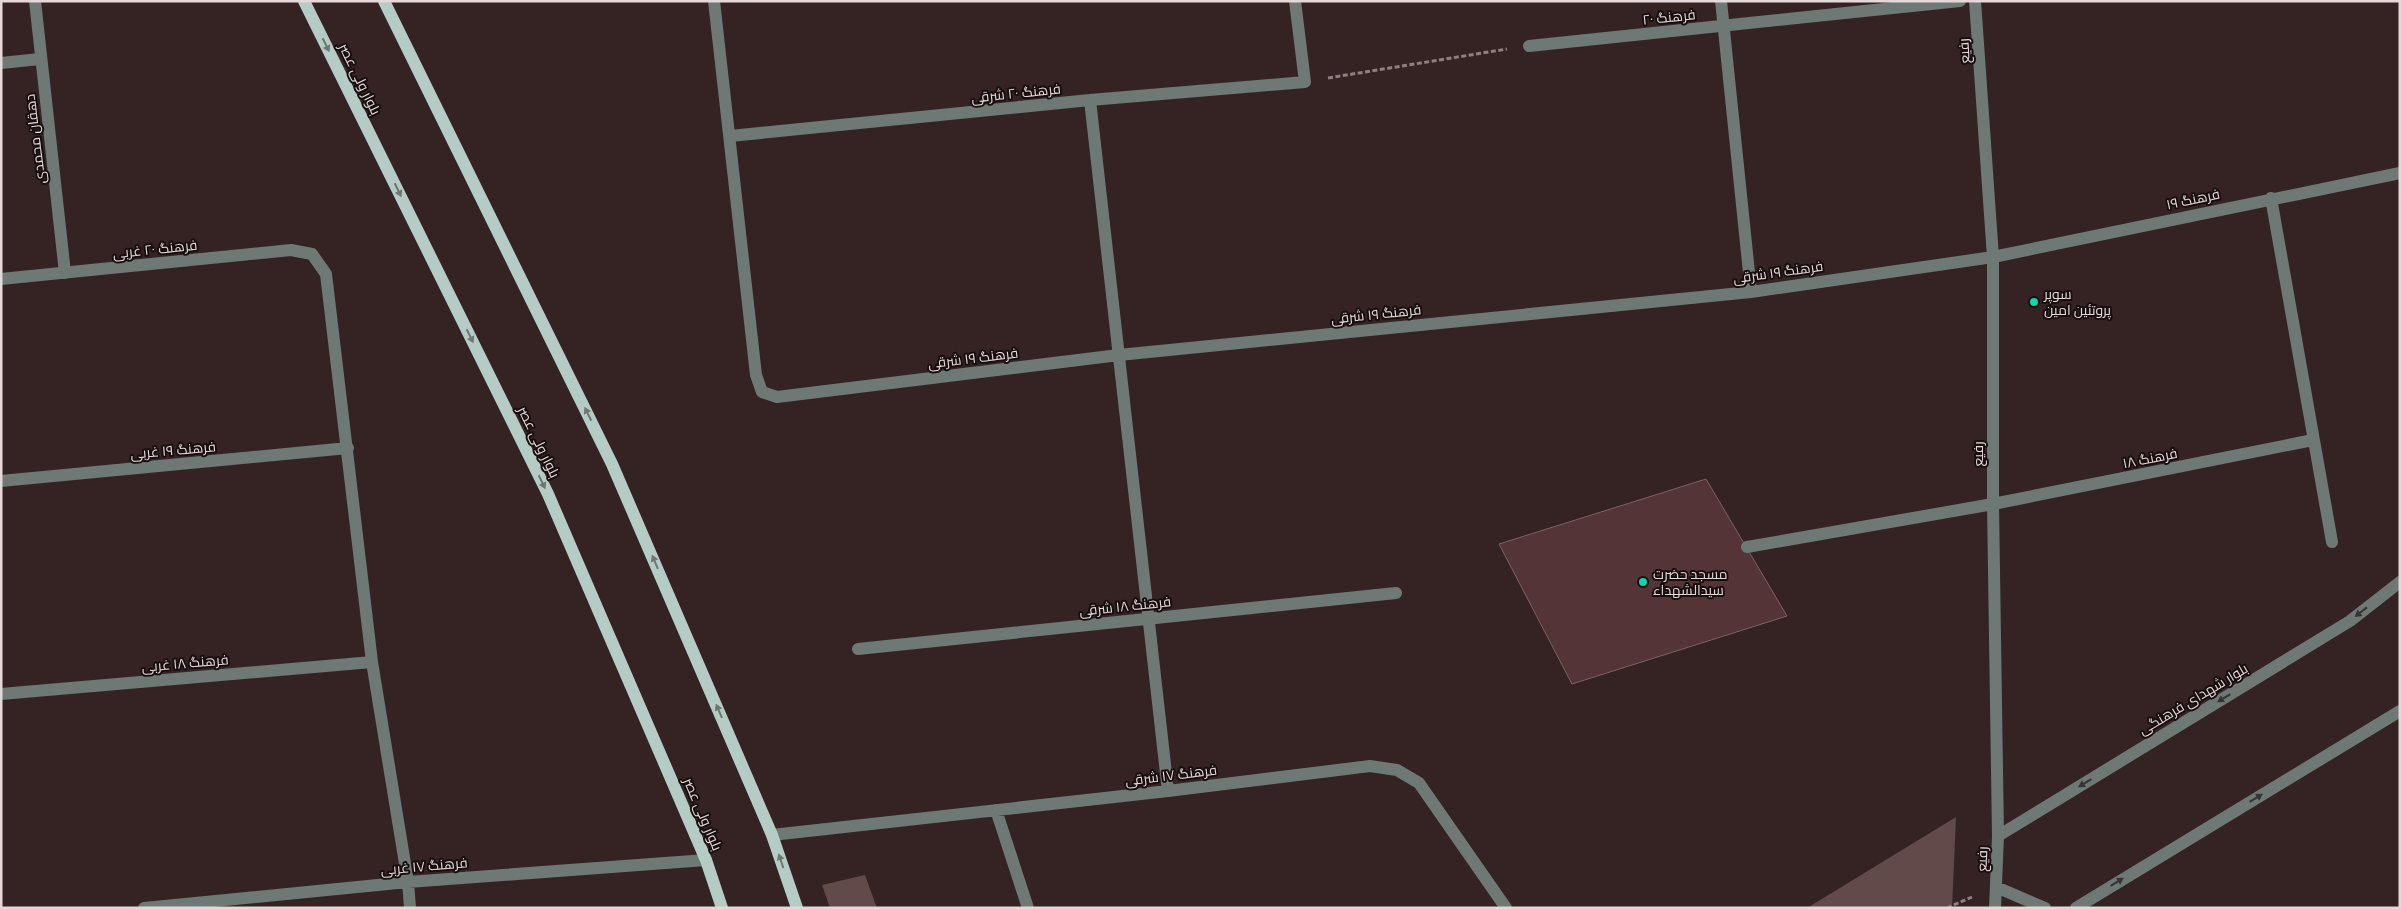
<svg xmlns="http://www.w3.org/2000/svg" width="2401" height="909" viewBox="0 0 2401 909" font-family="Signika,Cairo,sans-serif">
  <rect width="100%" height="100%" fill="#352223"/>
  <!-- park -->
  <path fill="#62494a" d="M 1956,817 L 1952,908 L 1807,908 Z
    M 865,875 L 877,908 L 830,908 L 822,885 Z"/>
  <!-- building -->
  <path fill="#543437" stroke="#7b6364" d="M 1706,479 L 1787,616 L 1572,684 L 1499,544 Z"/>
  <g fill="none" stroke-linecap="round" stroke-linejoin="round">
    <!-- path -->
    <path stroke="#8f7f80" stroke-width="3" stroke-dasharray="5 2.5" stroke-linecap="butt" d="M 1328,78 L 1507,49
      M 1947,908 L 1972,897"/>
    <!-- minor -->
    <path stroke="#6e7976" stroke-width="12" d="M 35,1 L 65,273
      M 714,1 L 756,375 L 762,392 L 777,397 L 1119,355 L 1751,292 L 1993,257 L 2400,173
      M 1721,1 L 1751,292
      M 1975,1 L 1993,257 L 1993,504 L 1998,836 L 1995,908
      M 1529,46 L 1960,1
      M 1,63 L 40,59
      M 1090,100 L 1168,791
      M 730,136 L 1090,100 L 1305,82 L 1295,1
      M 2271,198 L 2332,542
      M 1,279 L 291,250 L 312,254 L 326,274 L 372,662 L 408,882 L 410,908
      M 1,481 L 348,448
      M 1747,547 L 1993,504 L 2313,440
      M 858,649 L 1396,593
      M 1,694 L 372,662
      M 996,810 L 1028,908
      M 772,835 L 1168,791 L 1370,766 L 1397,770 L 1419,783 L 1506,908
      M 1998,836 L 2350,621 L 2400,582
      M 1996,887 L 2045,908
      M 144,908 L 408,882 L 706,860
      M 2076,908 L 2400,711"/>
    <!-- major -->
    <path stroke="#b5cbc5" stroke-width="12" d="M 304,1 L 548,494 L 706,860 L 722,908
      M 384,1 L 612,464 L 772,835 L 797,908"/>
  </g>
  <!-- one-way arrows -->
  <defs><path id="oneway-solid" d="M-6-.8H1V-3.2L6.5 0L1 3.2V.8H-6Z" transform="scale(1.25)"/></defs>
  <g fill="#6e7673">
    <use href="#oneway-solid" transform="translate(326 45) rotate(64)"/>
    <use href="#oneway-solid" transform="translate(398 190) rotate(64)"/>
    <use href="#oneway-solid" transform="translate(470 336) rotate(64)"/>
    <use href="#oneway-solid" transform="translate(588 414) rotate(-116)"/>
    <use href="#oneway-solid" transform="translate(542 482) rotate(64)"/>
    <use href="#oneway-solid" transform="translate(655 562) rotate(-113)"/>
    <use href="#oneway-solid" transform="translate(719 711) rotate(-113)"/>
    <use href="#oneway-solid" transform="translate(781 861) rotate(-108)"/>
  </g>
  <g fill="#353333">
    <use href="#oneway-solid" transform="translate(2361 612) rotate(142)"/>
    <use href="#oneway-solid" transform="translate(2224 698) rotate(149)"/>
    <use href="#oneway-solid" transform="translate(2085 783) rotate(149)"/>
    <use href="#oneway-solid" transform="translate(2256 798) rotate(-31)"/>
    <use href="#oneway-solid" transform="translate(2117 882) rotate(-31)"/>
  </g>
  <!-- markers -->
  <g fill="#0ed5b4" stroke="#170e0f" stroke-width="2">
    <circle cx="2034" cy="302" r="5"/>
    <circle cx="1643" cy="582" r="5"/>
  </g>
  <g text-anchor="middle" stroke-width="4" stroke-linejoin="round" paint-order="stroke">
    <!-- street labels -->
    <g font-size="14" fill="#e6d8d9" stroke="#170e0f">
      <text transform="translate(1669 17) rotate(-6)" y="5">فرهنگ ۲۰</text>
      <text transform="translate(1964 51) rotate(-94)" y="5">رفیع</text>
      <text transform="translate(360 79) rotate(64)" y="5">بلوار ولی عصر</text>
      <text transform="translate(1016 93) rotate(-6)" y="5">فرهنگ ۲۰ شرقی</text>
      <text transform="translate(35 139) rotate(-97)" y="5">دهقان محمدی</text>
      <text transform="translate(2193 199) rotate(-12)" y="5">فرهنگ ۱۹</text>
      <text transform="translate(155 249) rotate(-6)" y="5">فرهنگ ۲۰ غربی</text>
      <text transform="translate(1778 272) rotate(-8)" y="5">فرهنگ ۱۹ شرقی</text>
      <text transform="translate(1376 314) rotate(-6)" y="5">فرهنگ ۱۹ شرقی</text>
      <text transform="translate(973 358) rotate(-7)" y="5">فرهنگ ۱۹ شرقی</text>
      <text transform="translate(539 442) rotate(64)" y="5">بلوار ولی عصر</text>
      <text transform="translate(173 450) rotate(-5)" y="5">فرهنگ ۱۹ غربی</text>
      <text transform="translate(1978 454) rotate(-90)" y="5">رفیع</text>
      <text transform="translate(2150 458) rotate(-11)" y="5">فرهنگ ۱۸</text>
      <text transform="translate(1125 606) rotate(-6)" y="5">فرهنگ ۱۸ شرقی</text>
      <text transform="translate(185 663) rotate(-5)" y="5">فرهنگ ۱۸ غربی</text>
      <text transform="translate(2193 699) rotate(-31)" y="5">بلوار شهدای فرهنگی</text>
      <text transform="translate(1171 775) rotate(-7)" y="5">فرهنگ ۱۷ شرقی</text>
      <text transform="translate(703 814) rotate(67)" y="5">بلوار ولی عصر</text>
      <text transform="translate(1982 859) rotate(-88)" y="5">رفیع</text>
      <text transform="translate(424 866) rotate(-5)" y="5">فرهنگ ۱۷ غربی</text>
    </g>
    <!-- poi labels -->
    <g font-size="14" fill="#e6d8d9" stroke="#170e0f" text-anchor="start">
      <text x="2044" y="299">سوپر<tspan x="2044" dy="16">پروتئین امین</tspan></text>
      <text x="1653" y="579">مسجد حضرت<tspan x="1653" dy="16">سیدالشهداء</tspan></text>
    </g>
  </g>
  <!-- border -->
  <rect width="2401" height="909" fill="none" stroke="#e6d8d9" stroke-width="5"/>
</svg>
